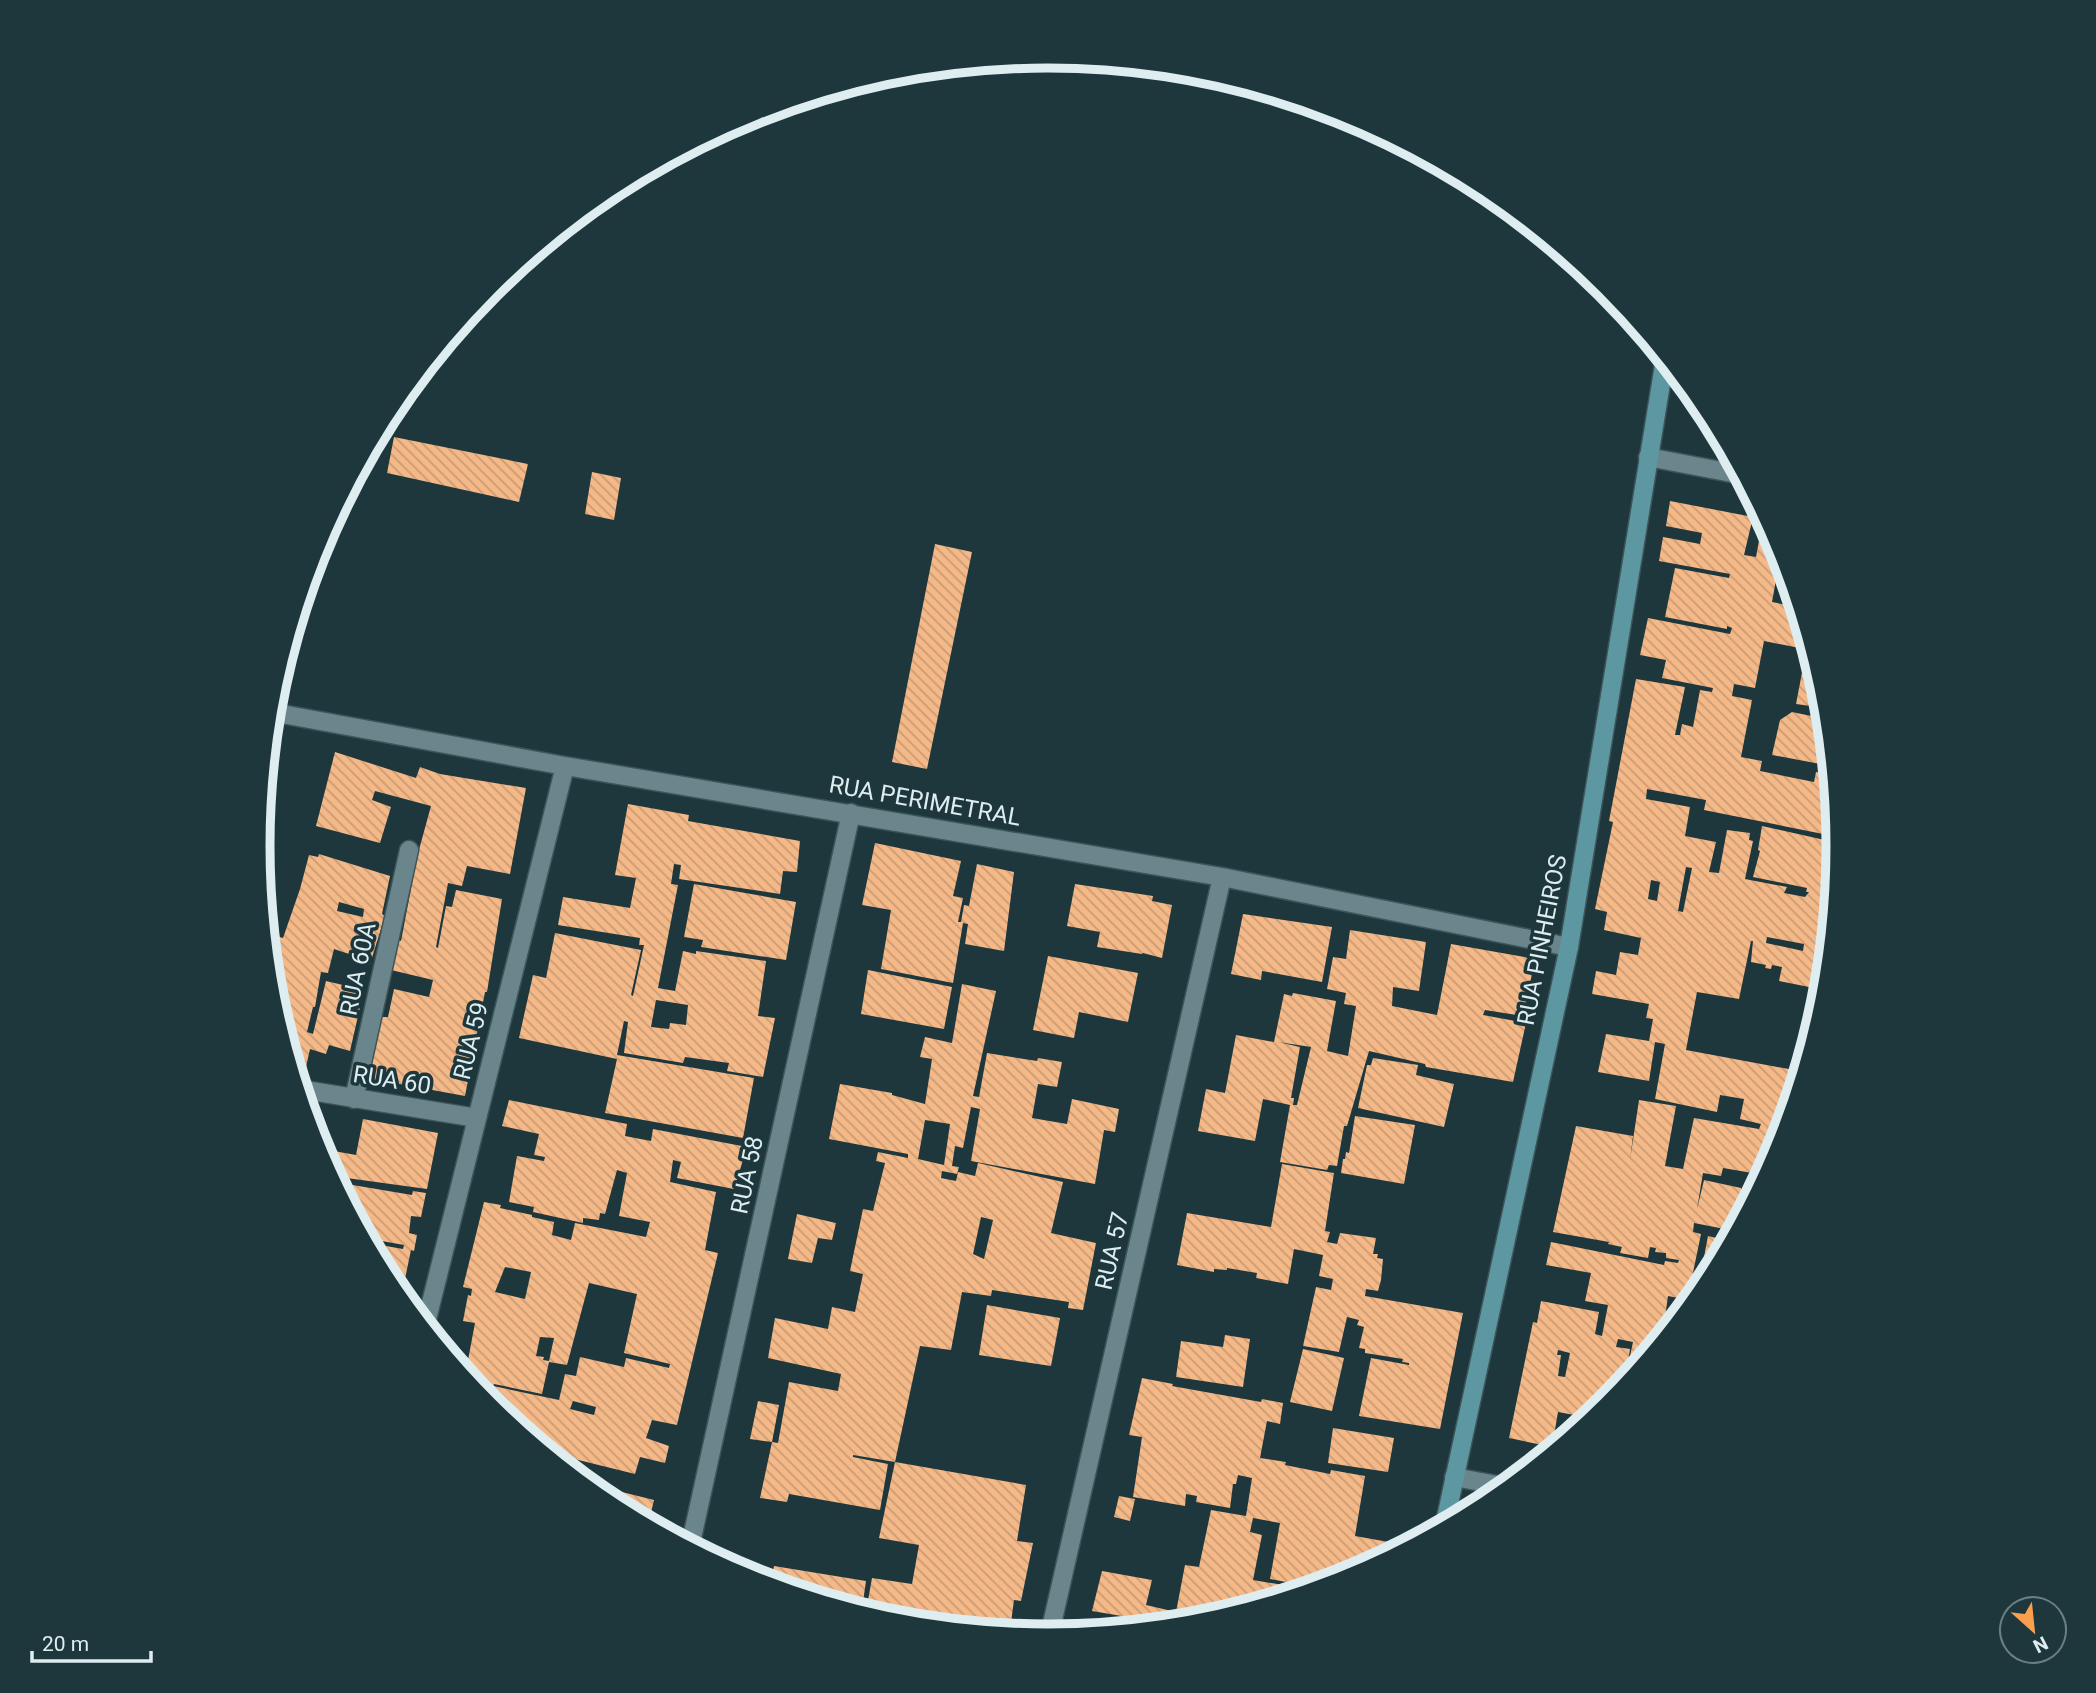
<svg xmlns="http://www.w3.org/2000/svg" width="2096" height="1693" viewBox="0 0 2096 1693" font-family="Roboto,sans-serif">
  <defs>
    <pattern id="building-back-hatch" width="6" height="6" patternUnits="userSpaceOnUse" patternTransform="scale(1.75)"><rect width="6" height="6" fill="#f5b887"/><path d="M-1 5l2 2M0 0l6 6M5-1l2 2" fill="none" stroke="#c89c77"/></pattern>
  </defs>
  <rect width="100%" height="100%" fill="#1d373c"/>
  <!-- building -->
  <path fill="url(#building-back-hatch)" fill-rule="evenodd" d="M 1698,398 L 1705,408 L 1712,420 L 1694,417 Z
    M 394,437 L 528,464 L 519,502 L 387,473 Z
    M 362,462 L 356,498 L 344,495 Z
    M 592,472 L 621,478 L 614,520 L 585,514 Z
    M 1670,501 L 1753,517 L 1744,555 L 1756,557 L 1763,519 L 1765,519 L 1778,544 L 1781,552 L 1772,602 L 1797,607 L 1810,650 L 1764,641 L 1755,688 L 1734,684 L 1732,696 L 1752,700 L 1741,757 L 1762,761 L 1760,771 L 1814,782 L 1816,772 L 1831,775 L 1838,837 L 1704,810 L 1706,800 L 1647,789 L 1646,799 L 1690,807 L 1685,836 L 1716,842 L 1709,872 L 1719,873 L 1727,830 L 1750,833 L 1749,840 L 1753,841 L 1745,879 L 1787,887 L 1784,893 L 1805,897 L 1809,892 L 1806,892 L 1807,888 L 1753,877 L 1760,851 L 1758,850 L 1762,826 L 1838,843 L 1834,897 L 1830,902 L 1833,902 L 1828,949 L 1819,989 L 1779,981 L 1782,967 L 1772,965 L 1771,969 L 1765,968 L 1766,965 L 1751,962 L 1753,941 L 1751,941 L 1739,999 L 1697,992 L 1686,1050 L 1794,1070 L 1781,1128 L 1785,1128 L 1778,1149 L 1764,1175 L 1723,1168 L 1721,1176 L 1703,1173 L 1697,1209 L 1704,1180 L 1741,1188 L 1741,1190 L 1755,1193 L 1735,1231 L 1694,1223 L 1693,1232 L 1701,1234 L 1689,1292 L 1697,1293 L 1708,1236 L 1729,1241 L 1705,1286 L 1674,1324 L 1678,1298 L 1668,1296 L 1662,1339 L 1655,1346 L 1647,1345 L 1646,1352 L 1650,1353 L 1607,1406 L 1595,1415 L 1586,1413 L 1585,1417 L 1558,1412 L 1552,1447 L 1509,1438 L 1533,1322 L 1537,1323 L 1541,1301 L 1599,1312 L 1595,1334 L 1602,1336 L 1608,1305 L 1585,1301 L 1591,1273 L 1546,1265 L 1551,1242 L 1664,1265 L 1665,1261 L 1678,1263 L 1679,1260 L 1666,1258 L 1666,1253 L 1655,1252 L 1656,1248 L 1650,1247 L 1648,1258 L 1620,1253 L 1622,1247 L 1608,1244 L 1609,1242 L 1553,1232 L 1576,1126 L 1633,1136 L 1630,1160 L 1639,1100 L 1676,1106 L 1665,1166 L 1683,1169 L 1694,1118 L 1759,1129 L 1761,1124 L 1740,1119 L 1744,1099 L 1720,1095 L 1717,1112 L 1655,1099 L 1665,1044 L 1655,1042 L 1649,1081 L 1598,1072 L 1606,1034 L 1649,1041 L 1653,1019 L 1646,1018 L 1649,1004 L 1592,994 L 1596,971 L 1616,975 L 1620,952 L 1638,955 L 1641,938 L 1604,930 L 1607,912 L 1595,909 L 1613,822 L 1609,821 L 1636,679 L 1685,687 L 1675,735 L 1680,735 L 1682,724 L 1693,727 L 1700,690 L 1712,692 L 1713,688 L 1662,678 L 1666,660 L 1640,655 L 1648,618 L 1730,634 L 1732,628 L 1727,626 L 1727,629 L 1665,617 L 1675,568 L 1729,578 L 1730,574 L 1659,561 L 1663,537 L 1700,544 L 1702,533 L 1666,526 ZM 1686,867 L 1692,868 L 1683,912 L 1678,911 ZM 1651,880 L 1660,882 L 1657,901 L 1648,899 ZM 1767,937 L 1804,944 L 1803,951 L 1766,943 ZM 1618,1339 L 1633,1342 L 1625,1380 L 1630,1349 L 1616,1347 ZM 1558,1350 L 1570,1353 L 1565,1377 L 1558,1376 L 1561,1355 L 1557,1355 Z
    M 935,544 L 972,552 L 927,769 L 892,762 Z
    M 1787,571 L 1796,603 L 1781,600 Z
    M 1805,657 L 1813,659 L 1823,693 L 1825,708 L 1796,704 Z
    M 1792,712 L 1826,719 L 1831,766 L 1772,755 L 1780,720 Z
    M 335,752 L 416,778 L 420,767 L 440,774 L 526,788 L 510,874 L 467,866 L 462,886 L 448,883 L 436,947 L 438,948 L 446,906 L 452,907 L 456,890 L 502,899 L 487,992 L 485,992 L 465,1096 L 367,1078 L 381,1017 L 388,1017 L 394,989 L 429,997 L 433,980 L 391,970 L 398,940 L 401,941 L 417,857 L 431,806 L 375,791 L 372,800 L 391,807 L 380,843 L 316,826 Z
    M 628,804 L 689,815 L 688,821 L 800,841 L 797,872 L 783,871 L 780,894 L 679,879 L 681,865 L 674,864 L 671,884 L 678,885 L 658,988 L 675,991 L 683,951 L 696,954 L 696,951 L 766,961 L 758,1016 L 775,1018 L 763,1077 L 727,1071 L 729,1063 L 685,1057 L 683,1063 L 624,1053 L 628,1022 L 624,1021 L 617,1055 L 754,1078 L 743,1138 L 605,1113 L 617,1059 L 519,1038 L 533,975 L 546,978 L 555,933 L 641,950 L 631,995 L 633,996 L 644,945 L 639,945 L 640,938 L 558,925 L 563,897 L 630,908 L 636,878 L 615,875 ZM 656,1000 L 688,1005 L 686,1025 L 670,1023 L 669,1029 L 651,1027 Z
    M 875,843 L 961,861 L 953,896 L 963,898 L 958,922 L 961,922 L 964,905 L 969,906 L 977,864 L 1014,872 L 1004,951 L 965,944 L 968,924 L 963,923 L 953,983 L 881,969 L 891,910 L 862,905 Z
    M 319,854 L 390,876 L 382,914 L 385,916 L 370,964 L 354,959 L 355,956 L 334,949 L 328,973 L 321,972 L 315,1007 L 313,1007 L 307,1032 L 313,1034 L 326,981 L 364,990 L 350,1051 L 329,1045 L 326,1054 L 310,1049 L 306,1067 L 292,1064 L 273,1000 L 280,970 L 276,969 L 271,985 L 266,933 L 283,938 L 300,889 L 309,855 L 318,857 ZM 339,902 L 364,909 L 363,917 L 337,911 Z
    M 694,884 L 796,902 L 786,960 L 701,947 L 703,940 L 684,937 Z
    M 1075,884 L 1153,896 L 1152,901 L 1172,905 L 1162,958 L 1143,953 L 1142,954 L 1097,947 L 1100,932 L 1067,926 Z
    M 1243,914 L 1332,927 L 1322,982 L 1262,971 L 1261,980 L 1231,974 Z
    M 1350,930 L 1426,942 L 1419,991 L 1393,987 L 1392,1006 L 1437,1015 L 1451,944 L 1530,958 L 1527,968 L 1532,974 L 1523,1016 L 1485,1010 L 1483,1015 L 1526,1023 L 1513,1082 L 1426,1067 L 1425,1064 L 1369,1051 L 1347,1126 L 1344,1126 L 1337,1166 L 1329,1165 L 1327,1170 L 1280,1162 L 1290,1105 L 1263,1099 L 1255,1141 L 1198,1131 L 1206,1089 L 1225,1093 L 1236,1035 L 1274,1042 L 1284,994 L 1292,996 L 1293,993 L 1336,1001 L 1327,1051 L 1348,1056 L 1356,1006 L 1344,1004 L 1346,993 L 1327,989 L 1333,957 L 1346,959 ZM 1278,1042 L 1311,1047 L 1297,1105 L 1293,1105 L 1294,1098 L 1291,1098 L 1300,1047 Z
    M 1048,956 L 1138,973 L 1128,1022 L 1079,1012 L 1074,1038 L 1033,1030 Z
    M 868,970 L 952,987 L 944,1029 L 861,1014 Z
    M 962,984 L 996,991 L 973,1096 L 979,1097 L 987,1053 L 1037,1061 L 1038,1058 L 1062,1062 L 1057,1087 L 1038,1084 L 1032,1118 L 1067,1124 L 1072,1099 L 1119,1109 L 1115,1132 L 1104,1130 L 1095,1184 L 971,1161 L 980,1109 L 971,1107 L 963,1148 L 955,1146 L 952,1166 L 959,1167 L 957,1174 L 942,1171 L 941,1178 L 956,1181 L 958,1172 L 975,1176 L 978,1163 L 1063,1182 L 1051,1233 L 1096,1243 L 1083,1310 L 1068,1308 L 1069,1302 L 992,1290 L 991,1296 L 962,1292 L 951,1350 L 920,1346 L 895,1462 L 1026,1485 L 1017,1541 L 1033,1543 L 1021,1601 L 1014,1600 L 1010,1630 L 1005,1629 L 1004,1633 L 893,1622 L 886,1620 L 888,1610 L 867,1606 L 872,1578 L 912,1584 L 919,1545 L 879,1538 L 895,1462 L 853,1455 L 853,1457 L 888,1464 L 880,1510 L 789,1494 L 787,1502 L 760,1498 L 772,1442 L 750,1439 L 758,1401 L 779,1405 L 772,1442 L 778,1443 L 789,1382 L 838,1391 L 841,1374 L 768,1358 L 775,1318 L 828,1329 L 832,1307 L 855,1312 L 863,1274 L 850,1271 L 863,1209 L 873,1211 L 885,1163 L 876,1161 L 878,1152 L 908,1158 L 908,1154 L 829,1139 L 840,1084 L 892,1093 L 892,1095 L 925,1104 L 932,1059 L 920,1057 L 925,1037 L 952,1043 ZM 925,1120 L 950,1124 L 944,1165 L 918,1159 ZM 981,1217 L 993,1220 L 984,1259 L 973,1254 Z
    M 1373,1058 L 1418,1065 L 1416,1075 L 1454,1084 L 1444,1127 L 1358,1108 L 1367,1065 L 1371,1065 Z
    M 509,1100 L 627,1124 L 625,1136 L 651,1141 L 653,1129 L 747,1147 L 734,1189 L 677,1178 L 681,1162 L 673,1160 L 670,1182 L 716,1192 L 705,1250 L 718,1253 L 677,1425 L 652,1420 L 646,1438 L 669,1446 L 665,1463 L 640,1457 L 635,1474 L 546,1452 L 489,1405 L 465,1376 L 475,1323 L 463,1321 L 468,1295 L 471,1296 L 472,1289 L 463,1287 L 484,1202 L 501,1205 L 500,1208 L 532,1215 L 532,1217 L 554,1222 L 552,1235 L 571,1240 L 575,1223 L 646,1237 L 650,1222 L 619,1216 L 627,1173 L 617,1170 L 605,1214 L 600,1213 L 599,1220 L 583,1218 L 583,1223 L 533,1212 L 534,1207 L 509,1202 L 517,1156 L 544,1161 L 545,1157 L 534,1155 L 539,1134 L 502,1126 ZM 505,1267 L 531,1272 L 525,1299 L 495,1292 ZM 589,1283 L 637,1294 L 624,1353 L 670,1364 L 669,1368 L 626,1358 L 624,1367 L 580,1357 L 576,1376 L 565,1374 L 559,1400 L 493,1386 L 494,1384 L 542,1394 L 549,1362 L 567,1365 ZM 540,1337 L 554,1338 L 549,1361 L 543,1360 L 544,1357 L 536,1356 ZM 573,1401 L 596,1407 L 594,1415 L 570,1409 Z
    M 1355,1116 L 1415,1125 L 1404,1184 L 1341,1173 L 1343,1159 L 1345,1159 L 1346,1152 L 1349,1153 Z
    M 363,1119 L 438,1133 L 427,1189 L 332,1176 L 317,1148 L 356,1155 Z
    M 1282,1164 L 1334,1173 L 1325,1231 L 1330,1232 L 1327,1242 L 1337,1244 L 1340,1233 L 1376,1238 L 1373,1254 L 1378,1254 L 1377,1258 L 1383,1259 L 1381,1280 L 1378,1291 L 1366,1289 L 1365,1296 L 1463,1313 L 1440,1429 L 1359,1416 L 1371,1358 L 1409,1365 L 1409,1363 L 1402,1362 L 1403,1359 L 1365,1353 L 1365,1349 L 1359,1348 L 1364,1327 L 1357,1325 L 1359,1320 L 1347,1317 L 1339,1352 L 1303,1346 L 1316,1287 L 1331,1290 L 1333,1279 L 1319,1276 L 1323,1255 L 1294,1249 L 1288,1284 L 1256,1278 L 1257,1273 L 1227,1268 L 1227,1270 L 1214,1269 L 1214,1272 L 1177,1265 L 1187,1213 L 1271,1227 Z
    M 335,1182 L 412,1195 L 413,1191 L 426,1193 L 421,1217 L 411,1216 L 409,1233 L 417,1235 L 414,1251 L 411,1250 L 401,1298 L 391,1285 L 371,1249 L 385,1252 L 386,1246 L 403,1249 L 404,1245 L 365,1238 Z
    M 797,1214 L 836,1223 L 832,1240 L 818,1238 L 812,1263 L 788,1259 Z
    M 987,1305 L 1060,1318 L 1051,1366 L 979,1355 Z
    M 1225,1335 L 1250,1339 L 1243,1387 L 1176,1377 L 1181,1341 L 1223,1347 Z
    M 1303,1349 L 1344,1358 L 1332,1411 L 1290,1402 Z
    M 1142,1378 L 1173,1384 L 1172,1386 L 1261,1402 L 1262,1399 L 1283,1403 L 1280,1424 L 1267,1421 L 1260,1458 L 1286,1462 L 1285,1465 L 1330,1474 L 1331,1470 L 1365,1476 L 1355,1536 L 1400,1544 L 1399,1551 L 1350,1577 L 1202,1622 L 1175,1625 L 1092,1611 L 1102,1571 L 1152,1580 L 1146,1605 L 1176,1612 L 1185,1565 L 1199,1567 L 1211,1510 L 1246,1516 L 1252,1478 L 1238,1475 L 1236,1484 L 1233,1484 L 1230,1508 L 1196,1502 L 1197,1496 L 1186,1494 L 1185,1506 L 1133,1497 L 1142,1437 L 1129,1435 ZM 1253,1518 L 1280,1523 L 1270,1579 L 1308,1586 L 1307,1589 L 1253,1580 L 1262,1535 L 1250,1532 Z
    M 1333,1428 L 1394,1438 L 1388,1472 L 1328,1463 Z
    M 572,1469 L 593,1473 L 590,1484 L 654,1500 L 648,1525 L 608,1504 L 571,1473 Z
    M 1119,1496 L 1135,1499 L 1130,1521 L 1114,1517 Z
    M 774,1566 L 866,1581 L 863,1602 L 838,1597 L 837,1604 L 771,1584 Z
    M 1104,1620 L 1143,1627 L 1143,1628 L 1102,1632 Z"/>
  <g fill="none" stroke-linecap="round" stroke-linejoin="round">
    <!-- street casing -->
    <g stroke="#3d5458" stroke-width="21">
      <path id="street" d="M 1648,457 L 1742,475
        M 271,712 L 565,766 L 1222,877 L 1569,947
        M 299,1089 L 477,1118
        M 354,1099 L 409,850
        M 425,1327 L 565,766
        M 1454,1477 L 1508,1487
        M 690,1547 L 851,813
        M 1049,1637 L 1222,877"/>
    </g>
    <!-- secondary casing -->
    <g stroke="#3d5458" stroke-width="21">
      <path id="secondary" d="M 1444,1527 L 1569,947 L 1665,359"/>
    </g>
    <!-- street -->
    <use href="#street" stroke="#6a868c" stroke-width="18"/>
    <!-- secondary -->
    <use href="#secondary" stroke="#5d98a2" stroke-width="18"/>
  </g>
  <g text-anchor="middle" stroke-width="7" stroke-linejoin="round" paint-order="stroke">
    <!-- street labels -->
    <g font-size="24" fill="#deedf0" stroke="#1d373c">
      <text transform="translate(925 801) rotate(10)" y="8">RUA PERIMETRAL</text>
      <text transform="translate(1542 940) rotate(-79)" y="8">RUA PINHEIROS</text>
      <text transform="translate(358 969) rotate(-78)" y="8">RUA 60A</text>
      <text transform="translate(471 1041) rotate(-76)" y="8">RUA 59</text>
      <text transform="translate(392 1080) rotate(9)" y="8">RUA 60</text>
      <text transform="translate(747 1175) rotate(-78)" y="8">RUA 58</text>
      <text transform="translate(1112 1251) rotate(-77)" y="8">RUA 57</text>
    </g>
  </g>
  <!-- crop -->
  <path d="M0 0H2096V1693H0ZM270 846a778 778 0 1 1 1556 0a778 778 0 1 1-1556 0Z" fill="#1d373c" fill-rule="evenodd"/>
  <path fill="none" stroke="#deedf0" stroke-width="9" d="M270 846a778 778 0 1 1 1556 0a778 778 0 1 1-1556 0Z"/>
  <!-- north arrow -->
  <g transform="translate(2033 1630) rotate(153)"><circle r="33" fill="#1d373c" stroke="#6a8084" stroke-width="2"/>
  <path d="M0-5L12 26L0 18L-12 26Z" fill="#fa9f4e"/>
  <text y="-10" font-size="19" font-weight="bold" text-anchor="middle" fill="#deedf0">N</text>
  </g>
  <!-- scale -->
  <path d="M32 1651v10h119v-10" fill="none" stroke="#deedf0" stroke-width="3.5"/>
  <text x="42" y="1651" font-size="21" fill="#deedf0" stroke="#1d373c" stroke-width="5" paint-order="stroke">20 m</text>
</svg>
